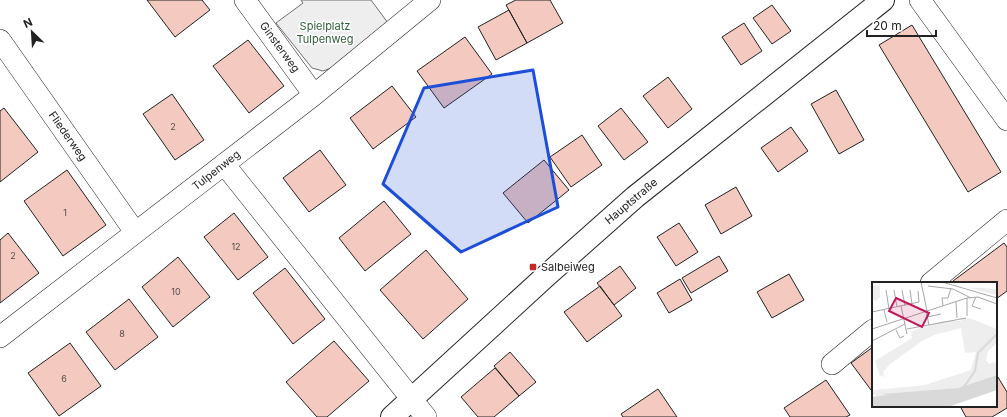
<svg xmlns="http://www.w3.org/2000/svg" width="1007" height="417" viewBox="0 0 1007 417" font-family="Inter,sans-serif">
  <rect width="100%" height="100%" fill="#fff"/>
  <!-- green -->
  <path fill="#eee" stroke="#6f6f6f" d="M 301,0 L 371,0 L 388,23 L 334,67 L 323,71 L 312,68 L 276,23 L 303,3 Z"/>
  <!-- building -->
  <path fill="#f3c9c0" stroke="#222" d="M 147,0 L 202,0 L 210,10 L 175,37 Z
    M 516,0 L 550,0 L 563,23 L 527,43 L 506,5 Z
    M 772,5 L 791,31 L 772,44 L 753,18 Z
    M 509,10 L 527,43 L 496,60 L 478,27 Z
    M 744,23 L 762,51 L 741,65 L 722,37 Z
    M 912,25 L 1001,172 L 968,192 L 879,45 Z
    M 465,37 L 492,74 L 444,108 L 417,71 Z
    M 248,40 L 284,86 L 249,113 L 213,66 Z
    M 668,77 L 692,109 L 668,128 L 643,96 Z
    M 392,86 L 416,117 L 373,149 L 350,118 Z
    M 836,90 L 864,140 L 839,154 L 811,104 Z
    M 172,94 L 204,140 L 175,160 L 143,114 Z
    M 4,108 L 38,152 L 0,182 L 0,111 Z
    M 621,108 L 648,142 L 624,160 L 598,126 Z
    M 791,127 L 808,151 L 778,172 L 761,148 Z
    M 582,135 L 602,165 L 571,187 L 550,157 Z
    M 320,150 L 346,185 L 309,212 L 283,178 Z
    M 544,160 L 569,190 L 528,223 L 503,193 Z
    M 67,170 L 106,225 L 63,256 L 24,201 Z
    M 736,187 L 752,216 L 721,234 L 705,205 Z
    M 384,201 L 411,234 L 365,271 L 339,238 Z
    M 234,213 L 268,257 L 238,280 L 204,237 Z
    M 679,223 L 698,252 L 676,266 L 657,237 Z
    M 8,233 L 39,273 L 0,303 L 0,240 Z
    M 1004,243 L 1007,247 L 1007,291 L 996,299 L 996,283 L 955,283 L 953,281 Z
    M 426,250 L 468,299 L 423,339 L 380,290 Z
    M 719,256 L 728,271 L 691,293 L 682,278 Z
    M 178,257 L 210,297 L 173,327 L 142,287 Z
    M 620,266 L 636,288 L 614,305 L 597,283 Z
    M 285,268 L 325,319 L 293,344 L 253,293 Z
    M 789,274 L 804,300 L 772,318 L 757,292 Z
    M 680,279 L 692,300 L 669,313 L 657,293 Z
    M 600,286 L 622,316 L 587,342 L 564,312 Z
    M 129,299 L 158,337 L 115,370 L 86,332 Z
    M 334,341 L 369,381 L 327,417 L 317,417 L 286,382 Z
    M 70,343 L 101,386 L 59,416 L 28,373 Z
    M 873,347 L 873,389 L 871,390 L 851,363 Z
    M 510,352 L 536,382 L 519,396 L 494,366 Z
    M 495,368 L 519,396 L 494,417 L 478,417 L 461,397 Z
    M 996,374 L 1007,392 L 1007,408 L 992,417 L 966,417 L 960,406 L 996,406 Z
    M 826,380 L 850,415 L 846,417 L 790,417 L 784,408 Z
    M 658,389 L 677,417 L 623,417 L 621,414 Z"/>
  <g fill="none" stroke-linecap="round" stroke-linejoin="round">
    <!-- minor casing -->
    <g stroke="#222" stroke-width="22">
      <path id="minor" d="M 245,0 L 314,95
        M 920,0 L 1007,120
        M 0,40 L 135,232
        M 224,164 L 426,417
        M 931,283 L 1007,220
        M 0,337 L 314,95 L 430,0
        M 832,364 L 873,330"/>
    </g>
    <!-- tertiary casing -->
    <g stroke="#222" stroke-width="24">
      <path id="tertiary" d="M 392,417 L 546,276 L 635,197 L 883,0"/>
    </g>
    <!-- minor -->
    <use href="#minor" stroke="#fff" stroke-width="21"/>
    <!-- tertiary -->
    <use href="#tertiary" stroke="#fff" stroke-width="22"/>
  </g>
  <!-- marked area -->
  <path fill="#1d4ed8" fill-opacity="0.2" stroke="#1d4ed8" stroke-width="3" stroke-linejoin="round" d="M 533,70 L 558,207 L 461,252 L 383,184 L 424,88 Z"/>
  <!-- markers -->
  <rect fill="#c62828" stroke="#fff" stroke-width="1.5" x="529" y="263" width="8" height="8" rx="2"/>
  <g text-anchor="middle" stroke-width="3" stroke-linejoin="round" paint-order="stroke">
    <!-- number labels -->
    <g font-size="9" fill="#564c4a">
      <text x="173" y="130">2</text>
      <text x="65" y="216">1</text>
      <text x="236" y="250">12</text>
      <text x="13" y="259">2</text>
      <text x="176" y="295">10</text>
      <text x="122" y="337">8</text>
      <text x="64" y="382">6</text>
    </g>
    <!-- park labels -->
    <g font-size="11" fill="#2f5e38" stroke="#fff">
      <text x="325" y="30">Spielplatz<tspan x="325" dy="13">Tulpenweg</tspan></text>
    </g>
    <!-- street labels -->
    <g font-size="11" fill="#222" stroke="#fff">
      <text transform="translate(280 47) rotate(54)" y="4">Ginsterweg</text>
      <text transform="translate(68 136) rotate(55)" y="4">Fliederweg</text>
      <text transform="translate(216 170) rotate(-38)" y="4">Tulpenweg</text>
      <text transform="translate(631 201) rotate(-40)" y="4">Hauptstraße</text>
    </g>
    <!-- poi labels -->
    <g font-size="11" fill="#222" stroke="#fff" text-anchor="start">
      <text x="541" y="271">Salbeiweg</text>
    </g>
  </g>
  <!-- overview -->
  <g transform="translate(872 282)">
    <rect width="125" height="125" fill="#fff"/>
    <path d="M 5,3 L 8,5 L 8,15 L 4,19 L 0,16 L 0,4 ZM 94,5 L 125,7 L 125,13 L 112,10 ZM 89,36 L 97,36 L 125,47 L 125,61 L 116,69 L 114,78 L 117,82 L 125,79 L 125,93 L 86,106 L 0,115 L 5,113 L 0,112 L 2,108 L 53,103 L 99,88 L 104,70 L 93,71 L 89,46 L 62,53 L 50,59 L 17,83 L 11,90 L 13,96 L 10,93 L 8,95 L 3,79 L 40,56 L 39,51 L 43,48 L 71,39 L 89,39 Z" fill="#eee"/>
    <path d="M 125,93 L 125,108 L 76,125 L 0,125 L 0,115 L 15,113 L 10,112 L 86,106 Z" fill="#d9d9d9"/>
    <path fill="none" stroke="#d9d9d9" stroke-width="2" d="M 91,106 L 103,89 L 106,71 L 125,52"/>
    <path fill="none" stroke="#a7a7a7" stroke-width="1" d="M 49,0 L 55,29M 70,0 L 125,16M 56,4 L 81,7 L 99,16M 14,8 L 17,27M 22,8 L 25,25M 30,8 L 33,24M 38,8 L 40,22M 104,15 L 100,24 L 109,27M 84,20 L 85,36M 29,24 L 35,52M 71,24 L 70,16 L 76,16 L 79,6M 12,28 L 15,40M 54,29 L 57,43M 0,30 L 47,20 L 46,9M 95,34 L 95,16M 55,35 L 69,32M 0,47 L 95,16 L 106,15 L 125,22M 35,47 L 94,36M 24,48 L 28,56 L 32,54M 0,59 L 33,42"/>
    <path fill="#c2185b" fill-opacity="0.15" stroke="#c2185b" stroke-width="2" d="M 24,16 L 57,31 L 50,45 L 17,29 Z"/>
    <rect width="125" height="125" fill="none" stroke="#222" stroke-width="2"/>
  </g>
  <!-- north arrow -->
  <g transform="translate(32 32) rotate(335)" stroke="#ffffff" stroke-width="3" paint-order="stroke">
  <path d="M0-3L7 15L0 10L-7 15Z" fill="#222222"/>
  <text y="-6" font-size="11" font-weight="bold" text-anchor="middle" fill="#222222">N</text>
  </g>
  <!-- scale -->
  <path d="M867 30v6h69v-6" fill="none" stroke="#222222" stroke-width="2"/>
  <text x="873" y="30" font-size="12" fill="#222222" stroke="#ffffff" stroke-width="3" paint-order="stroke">20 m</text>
</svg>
